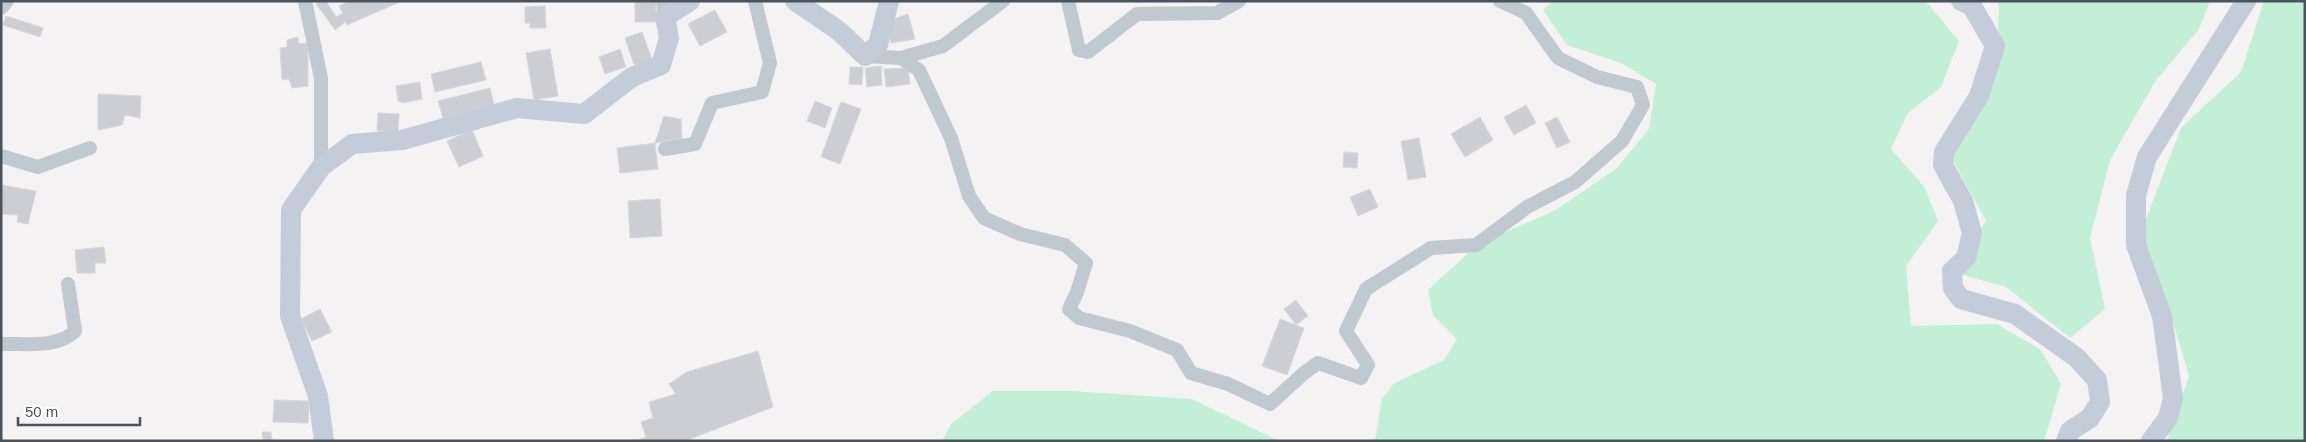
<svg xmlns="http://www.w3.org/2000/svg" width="2306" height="442" viewBox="0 0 2306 442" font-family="Helvetica,sans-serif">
  <rect width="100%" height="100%" fill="#f4f2f2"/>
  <!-- green -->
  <path fill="#c2efd6" d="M 1553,1 L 1923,1 L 1928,4 L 1959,41 L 1941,87 L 1907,114 L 1891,149 L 1925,188 L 1938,221 L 1906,266 L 1911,326 L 1997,324 L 2041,350 L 2061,384 L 2044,441 L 1375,441 L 1382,399 L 1393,384 L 1444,360 L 1457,339 L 1433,315 L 1428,290 L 1478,244 L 1556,210 L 1616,169 L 1649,129 L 1656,84 L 1621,63 L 1567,45 L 1543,10 Z
    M 1997,1 L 2210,1 L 2199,29 L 2156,80 L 2110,160 L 2090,238 L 2105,309 L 2070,338 L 2006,287 L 1952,272 L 1986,221 L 1941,139 L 1997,52 L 1999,5 Z
    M 2264,1 L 2305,1 L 2305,441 L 2167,441 L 2189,376 L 2173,322 L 2141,232 L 2181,128 L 2241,72 Z
    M 993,391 L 1072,391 L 1192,399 L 1279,441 L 942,441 L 951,424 Z"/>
  <!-- building -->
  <path fill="#ccced4" stroke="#d6d8dd" d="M 319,1 L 326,1 L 336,17 L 343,13 L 339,6 L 350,1 L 402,1 L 347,25 L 345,22 L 335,30 L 316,4 Z
    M 635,1 L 656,1 L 656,22 L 635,22 Z
    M 545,6 L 546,28 L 530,28 L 530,23 L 525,23 L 525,7 Z
    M 715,10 L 727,32 L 700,46 L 688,24 Z
    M 908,14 L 915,39 L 891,43 L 887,21 Z
    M 6,16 L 43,28 L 40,37 L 3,25 Z
    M 642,32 L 652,59 L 634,65 L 625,38 Z
    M 298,37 L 299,44 L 308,43 L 308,86 L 292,88 L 289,79 L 282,80 L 280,48 L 287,47 L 287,40 Z
    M 550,49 L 558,96 L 534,100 L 526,53 Z
    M 620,49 L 626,67 L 605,74 L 599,57 Z
    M 481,62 L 486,80 L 435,92 L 431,74 Z
    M 881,66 L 882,85 L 867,87 L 865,68 Z
    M 850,67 L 863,67 L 862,85 L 849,84 Z
    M 908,68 L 910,84 L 886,87 L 884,69 Z
    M 420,82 L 422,99 L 403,103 L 398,101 L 396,86 Z
    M 490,88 L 494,105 L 443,118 L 438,101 Z
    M 98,94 L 141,96 L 140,118 L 125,115 L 122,125 L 98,130 Z
    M 815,101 L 832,108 L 825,128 L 807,121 Z
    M 841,102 L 861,109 L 840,164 L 821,157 Z
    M 1526,105 L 1536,123 L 1514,135 L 1504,117 Z
    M 378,113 L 399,114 L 398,132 L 377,131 Z
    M 664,116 L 681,119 L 682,139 L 655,143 Z
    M 1480,117 L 1493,140 L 1465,157 L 1451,134 Z
    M 1557,117 L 1570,142 L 1557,148 L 1545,123 Z
    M 472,130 L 483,156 L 459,167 L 447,141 Z
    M 1419,138 L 1426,177 L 1408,180 L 1401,141 Z
    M 655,143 L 658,169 L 620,173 L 617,148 Z
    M 1344,152 L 1358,153 L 1357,168 L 1343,167 Z
    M 1,185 L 36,191 L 28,224 L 17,222 L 18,215 L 1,214 Z
    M 1370,189 L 1378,207 L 1358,216 L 1350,197 Z
    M 660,199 L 662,236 L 630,238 L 628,201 Z
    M 104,247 L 106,263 L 95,263 L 95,273 L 77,273 L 75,250 Z
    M 1296,300 L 1308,316 L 1296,325 L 1284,309 Z
    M 320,309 L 332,332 L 312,341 L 301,319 Z
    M 1280,319 L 1304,328 L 1287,375 L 1262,366 Z
    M 758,351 L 773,407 L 685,441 L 636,441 L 646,437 L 641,422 L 653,418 L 649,402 L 676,394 L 669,384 L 687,372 Z
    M 274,400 L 309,401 L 308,423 L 273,422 Z
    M 262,432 L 271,432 L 272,441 L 263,441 Z"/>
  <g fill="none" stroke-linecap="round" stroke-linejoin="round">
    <!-- street -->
    <path stroke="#c0c8d0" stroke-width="14" d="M 305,1 L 321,78 L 321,167
      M 663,1 L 665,17
      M 1068,1 L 1079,50 L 1088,52 L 1137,14 L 1217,13 L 1239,1
      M 1,8 L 7,1
      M 865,56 L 901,58 L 919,70 L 951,138 L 969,196 L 984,218 L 1020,234 L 1065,245 L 1086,263 L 1077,292 L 1069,309 L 1079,318 L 1130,331 L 1177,350 L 1191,373 L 1228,384 L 1270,404 L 1304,373 L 1318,363 L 1361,378 L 1368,365 L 1346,331 L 1366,289 L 1431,248 L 1476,245 L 1527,207 L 1575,182 L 1622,141 L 1643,105 L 1637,87 L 1597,77 L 1558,58 L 1526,13 L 1500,1
      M 901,58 L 943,46 L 1003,1
      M 665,149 L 695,144 L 712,103 L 762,92 L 770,63 L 755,1
      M 1,156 L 38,167 L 90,148
      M 1,344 C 25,343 57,349 75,331 L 68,284"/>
    <!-- secondary -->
    <path stroke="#c3ccd8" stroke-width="20" d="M 795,1 L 839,31 L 865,56 L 878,45 L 889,1
      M 1961,1 L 1972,6 L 1995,46 L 1979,96 L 1944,152 L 1943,165 L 1963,201 L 1972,233 L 1966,258 L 1952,271 L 1953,288 L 1961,299 L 2015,314 L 2077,358 L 2097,380 L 2100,402 L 2090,418 L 2070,431 L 2066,441
      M 324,441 L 318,396 L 290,316 L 291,210 L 321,167 L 352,144 L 402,140 L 517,108 L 584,114 L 632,77 L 661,65 L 669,38 L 665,17 L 690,1
      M 2151,441 L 2168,418 L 2173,398 L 2162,316 L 2136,245 L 2136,195 L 2147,157 L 2246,1"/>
  </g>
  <!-- border -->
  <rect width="2306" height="442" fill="none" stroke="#4a545f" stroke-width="5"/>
  <!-- scale -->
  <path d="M18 417v8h122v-8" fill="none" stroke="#4a545f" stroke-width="2.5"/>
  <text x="25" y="417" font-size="15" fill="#4a545f" stroke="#ffffff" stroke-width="4" paint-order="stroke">50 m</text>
</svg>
